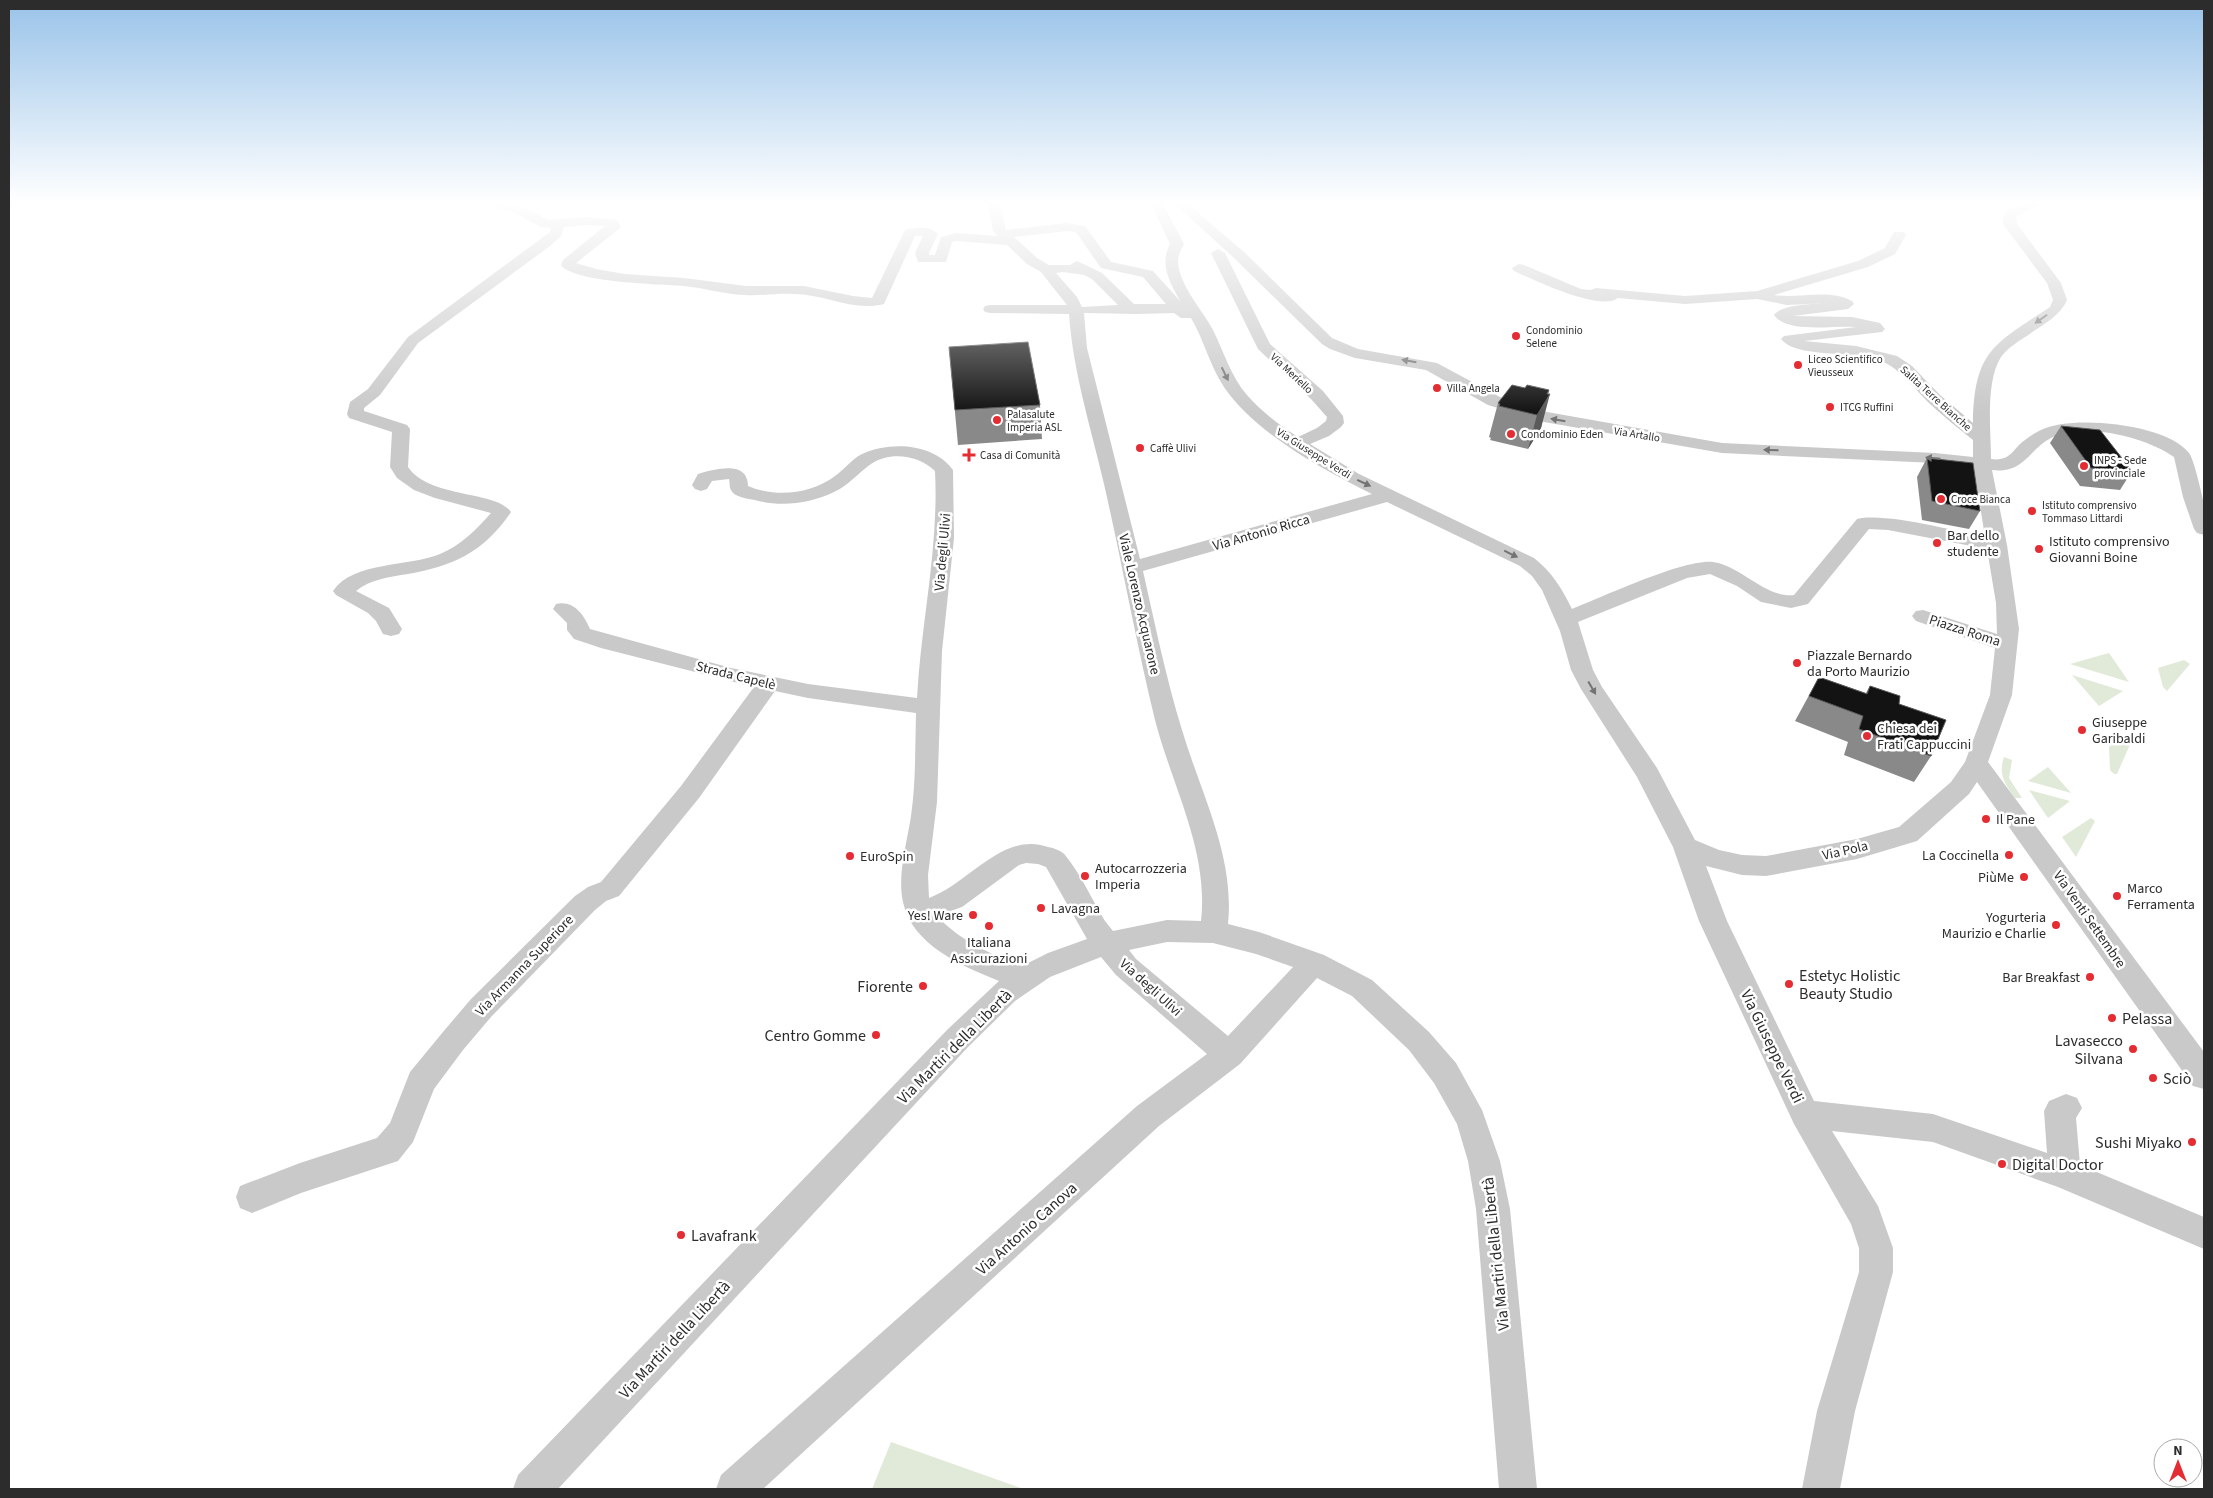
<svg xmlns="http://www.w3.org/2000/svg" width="2213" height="1498" viewBox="0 0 2213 1498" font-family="'Source Sans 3',sans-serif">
  <rect width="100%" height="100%" fill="#fff"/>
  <!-- green -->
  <path fill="#e1ead8" d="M 2109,653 L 2129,682 L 2070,664 Z
    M 2184,660 L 2190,664 L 2167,691 L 2163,687 L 2158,668 Z
    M 2072,675 L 2123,691 L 2099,706 Z
    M 2125,735 L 2129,736 L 2132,740 L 2117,774 L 2114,774 L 2110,770 L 2109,747 Z
    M 2004,757 L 2012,760 L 2009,778 L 2022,798 L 2015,798 C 2005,784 1998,775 2004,757 Z
    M 2048,767 L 2071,793 L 2028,781 Z
    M 2029,790 L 2070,801 L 2048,818 Z
    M 2091,818 L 2095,821 L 2076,857 L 2062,837 Z
    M 891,1442 L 1024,1489 L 872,1489 Z"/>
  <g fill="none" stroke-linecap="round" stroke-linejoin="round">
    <!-- minor -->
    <path fill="#c9c9c9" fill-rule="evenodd" d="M 491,204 L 520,205 L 548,220 L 587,217 L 617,220 L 621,226 L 619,229 L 576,263 L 596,269 L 625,274 L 684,278 L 746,286 L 804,286 L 853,296 L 872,298 L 905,230 C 916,227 929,225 938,234 L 929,253 L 929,255 L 935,255 L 941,237 L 956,233 L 998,236 L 993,231 L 988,204 L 1000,204 L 1006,230 L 1067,223 L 1085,226 L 1111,262 L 1153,271 L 1181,302 C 1170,284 1159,264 1170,244 L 1151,204 L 1163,204 L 1184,244 C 1181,250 1178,255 1178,262 C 1180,287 1202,309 1213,330 C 1224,352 1231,377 1247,395 C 1261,411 1280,426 1298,437 L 1317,428 L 1326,421 L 1327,417 L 1311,399 L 1258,349 L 1211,253 L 1218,249 L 1225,253 L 1270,344 L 1323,391 L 1343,416 L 1344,423 L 1341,427 L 1329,436 L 1310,444 L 1359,474 L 1534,558 C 1552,572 1562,589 1572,609 C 1603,597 1683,559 1713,562 C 1741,566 1767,599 1794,595 L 1857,519 C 1885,512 1954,531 1985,537 L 1974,468 L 1935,463 L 1722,453 L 1544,422 L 1488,405 L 1426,370 L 1355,358 L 1330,349 L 1322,344 L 1234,258 L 1175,204 L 1188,204 L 1244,252 L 1332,338 L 1358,349 L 1437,363 L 1500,397 L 1547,412 L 1722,443 L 1935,453 L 1973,457 L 1973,440 C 1958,428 1943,416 1929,403 C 1912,386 1898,365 1873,358 C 1850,352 1794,357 1781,339 L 1784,336 L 1856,327 C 1835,325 1787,334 1774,315 C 1782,304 1815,304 1828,303 L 1787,305 L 1757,299 L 1685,304 L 1618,298 C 1600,312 1534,280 1514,271 L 1512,268 L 1519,264 L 1524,265 L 1581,289 L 1590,290 L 1596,288 L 1685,296 L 1757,291 L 1858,261 L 1885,248 L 1894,232 L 1904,232 L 1906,235 L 1895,254 L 1868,267 L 1774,295 C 1799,299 1829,288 1852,301 L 1854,304 L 1848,309 L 1793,316 L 1852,317 L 1880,323 L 1885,329 L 1882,332 L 1804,341 L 1856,346 L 1897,356 L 1912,366 L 1940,395 L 1973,423 C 1974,350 1995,344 2050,307 L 2053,300 L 2047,283 L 2003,224 C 2002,204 2021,204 2037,204 L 2035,207 L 2016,216 L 2017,224 L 2061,283 L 2067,300 C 2060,316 2045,323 2031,333 C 2021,340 2008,347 2001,357 C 1985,382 1991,431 1991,459 C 2006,461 2010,455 2019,445 C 2024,440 2034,433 2041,430 C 2072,414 2168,424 2189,453 C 2194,459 2202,495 2204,504 C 2206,514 2204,525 2204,535 L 2197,533 L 2194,529 L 2183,497 L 2174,457 C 2146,437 2086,422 2053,437 C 2028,449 2025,474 1992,470 L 2007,545 L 2019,629 L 2012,695 L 1988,762 L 2204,1052 L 2204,1089 L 2193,1086 L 1977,782 L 1969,794 L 1917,841 L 1857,859 L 1766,876 L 1742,875 L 1706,866 L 1727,921 L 1814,1101 L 1933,1114 L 2047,1153 L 2044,1111 L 2049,1101 L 2066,1094 L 2077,1098 L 2082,1108 L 2076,1118 L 2080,1165 L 2204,1217 L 2204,1249 L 2058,1187 L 1933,1142 L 1832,1131 L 1878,1206 L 1893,1248 L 1893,1272 L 1855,1411 L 1840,1489 L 1802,1489 L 1817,1411 L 1859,1272 L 1859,1248 L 1851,1224 L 1794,1124 L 1699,921 L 1673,847 L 1637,777 L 1581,689 L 1571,670 L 1560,631 L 1542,590 L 1532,576 L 1520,566 L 1387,502 L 1143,571 C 1155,624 1166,678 1182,730 C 1201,794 1235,856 1228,924 L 1259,932 L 1324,955 L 1372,980 L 1429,1032 L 1456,1063 L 1482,1110 L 1500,1161 L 1510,1209 L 1537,1489 L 1499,1489 L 1476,1209 L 1468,1161 L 1457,1124 L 1434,1083 L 1409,1050 L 1352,996 L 1317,978 L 1240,1064 L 1159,1126 L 763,1489 L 716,1489 L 721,1475 L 1137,1106 L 1207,1054 L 1116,975 L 1101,957 L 1050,977 L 1015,1001 L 968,1047 L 558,1489 L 513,1489 L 518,1475 L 948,1029 L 999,981 C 962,966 912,945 903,902 C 897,875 907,843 911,816 C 916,782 915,747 916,713 L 808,698 L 775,691 L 699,798 L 619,896 L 606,901 L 595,910 L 491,1017 L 463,1050 L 434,1089 L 413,1142 L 398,1161 L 301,1193 L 252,1213 L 240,1208 L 236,1197 L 240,1186 L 300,1163 L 377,1138 L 390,1123 L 410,1072 L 443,1032 L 471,999 L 575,896 L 588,887 L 601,882 L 681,786 L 754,687 L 601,648 L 574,639 L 567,630 L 567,623 L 553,609 L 556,604 C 574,600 584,615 590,629 L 731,668 L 808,684 L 917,698 C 921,622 939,548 935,471 C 919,455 890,451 871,464 C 858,473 849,485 834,492 C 810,504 780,507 755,500 C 748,499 734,497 731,490 C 729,487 730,482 729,479 L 712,481 L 707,489 L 701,491 L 695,489 L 692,485 L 698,474 C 715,469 748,460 748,486 C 776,498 811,494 835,476 C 845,469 852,459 862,454 C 890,441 934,443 953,470 L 954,538 L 942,651 L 937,802 L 928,875 L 929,898 C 969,884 1002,831 1048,847 C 1054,848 1062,851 1065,855 C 1081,874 1092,900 1105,921 L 1113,931 L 1167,920 L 1201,921 C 1209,851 1172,786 1155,720 C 1136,642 1122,563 1104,484 C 1091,428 1073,372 1069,314 L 990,313 L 985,312 L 983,309 L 985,306 L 990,305 L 1067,305 L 1041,272 L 1027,264 L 1007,245 L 957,241 L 952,242 L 946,262 L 918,262 L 915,253 L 923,236 L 915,236 L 884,304 C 853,312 825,294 794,294 C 777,293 761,296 744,295 C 724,294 704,288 684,286 C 660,284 574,283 561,265 L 563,260 L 605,226 L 587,225 L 564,227 L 561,236 L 550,246 L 418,343 L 380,395 L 364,408 L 364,411 L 407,425 L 410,429 L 408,467 C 430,499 496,490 511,512 C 484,552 453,566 408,574 C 390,577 370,579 356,591 L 389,608 L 402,629 L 399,634 L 391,636 L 383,634 L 376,621 L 368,613 L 336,595 L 333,591 C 353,561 409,567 440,554 C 460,546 477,529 491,513 L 435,498 L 414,490 L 397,478 L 390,467 L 392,432 L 349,418 L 347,414 L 350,402 L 368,389 L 408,337 L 550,232 L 551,228 L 541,227 L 511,211 L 493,207 ZM 1067,231 L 1076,232 L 1101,268 L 1143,277 L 1166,304 L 1134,304 L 1102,273 L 1077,261 L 1070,265 L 1049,265 L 1037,258 L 1014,237 ZM 1063,272 L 1084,275 L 1092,279 L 1118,305 L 1082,307 L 1077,297 L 1056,273 ZM 1084,313 L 1136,314 L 1174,313 L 1181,318 L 1191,318 C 1204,340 1210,366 1224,387 C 1255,433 1323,470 1372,494 L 1140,559 L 1087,348 ZM 1869,529 L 1888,530 L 1987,549 L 1996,603 L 1997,634 L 1923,610 L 1916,611 L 1912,616 L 1916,621 L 1995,648 L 1990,695 L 1965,762 L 1951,782 L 1899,827 L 1857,839 L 1766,856 L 1742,855 L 1719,850 L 1695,840 L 1657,768 L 1602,687 L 1593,670 L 1578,622 L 1687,578 L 1710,574 L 1737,586 L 1761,602 L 1791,608 L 1808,604 ZM 1026,863 L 1038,864 L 1046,867 L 1087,939 L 1048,953 L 1022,966 C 991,954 960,941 937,916 L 962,907 L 1019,865 ZM 1167,942 L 1213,943 L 1256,954 L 1293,967 L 1228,1036 L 1136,959 L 1129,950 Z"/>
  </g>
  <!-- wall -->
  <path fill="#898989" d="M 949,347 L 1040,405 L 1042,439 L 958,445 Z
    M 1525,388 L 1549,390 L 1541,428 L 1528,449 L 1490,440 L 1491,438 L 1489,437 L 1498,403 Z
    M 2061,426 L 2132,471 L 2120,490 L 2080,486 L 2050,443 Z
    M 1927,458 L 1980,511 L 1969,529 L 1922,520 L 1917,477 Z
    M 1819,677 L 1866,693 L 1870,686 L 1899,704 L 1931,756 L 1914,782 L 1844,755 L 1848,742 L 1795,721 Z"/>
  <!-- shaded-wall -->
  <path fill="#5a5a5a" d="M 1549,390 L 1546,401 L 1550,394 L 1541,428 L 1528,449 L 1537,415 Z"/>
  <!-- building -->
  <path fill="#131313" stroke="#5a5a5a" d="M 1028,342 L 1040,405 L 955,410 L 949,347 Z
    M 1512,385 L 1525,388 L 1527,385 L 1549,390 L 1547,394 L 1550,394 L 1537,415 L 1499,406 L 1500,404 L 1498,403 Z
    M 2061,426 L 2100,430 L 2132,471 L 2091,468 Z
    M 1927,458 L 1973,463 L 1980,511 L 1932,501 Z
    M 1819,677 L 1867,694 L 1870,686 L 1900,696 L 1899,704 L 1946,720 L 1931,756 L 1859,729 L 1863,716 L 1809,696 Z"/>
  <!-- one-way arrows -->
  <defs><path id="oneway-solid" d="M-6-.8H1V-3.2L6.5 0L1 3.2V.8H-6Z" transform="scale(1.25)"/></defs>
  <g fill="#737373">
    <use href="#oneway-solid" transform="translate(2041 319) rotate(145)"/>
    <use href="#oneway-solid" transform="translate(1409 361) rotate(-170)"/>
    <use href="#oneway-solid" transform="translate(1225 374) rotate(64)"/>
    <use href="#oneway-solid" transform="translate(1558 420) rotate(-170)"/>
    <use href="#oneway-solid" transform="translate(1771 450) rotate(-178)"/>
    <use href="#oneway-solid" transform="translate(1933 458) rotate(-175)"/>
    <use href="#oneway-solid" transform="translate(1364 483) rotate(25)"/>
    <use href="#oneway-solid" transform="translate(1511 554) rotate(26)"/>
    <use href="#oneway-solid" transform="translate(1592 688) rotate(60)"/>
  </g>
  <!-- sky -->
  <linearGradient id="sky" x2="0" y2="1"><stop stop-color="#99c3e9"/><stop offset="0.49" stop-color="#fff"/><stop offset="1" stop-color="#fff" stop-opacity="0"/></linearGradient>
  <rect width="2213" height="413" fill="url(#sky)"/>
  <!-- markers -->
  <g fill="#e42c33" stroke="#fff" stroke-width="2">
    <circle cx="1516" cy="336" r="5"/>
    <circle cx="1798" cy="365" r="5"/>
    <circle cx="1437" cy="388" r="5"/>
    <circle cx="1830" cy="407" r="5"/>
    <circle cx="997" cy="420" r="5"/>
    <circle cx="1511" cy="434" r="5"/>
    <circle cx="1140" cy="448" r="5"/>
    <path d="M966.5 447.5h5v5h5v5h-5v5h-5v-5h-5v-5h5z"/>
    <circle cx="2084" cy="466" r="5"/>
    <circle cx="1941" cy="499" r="5"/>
    <circle cx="2032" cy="511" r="5"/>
    <circle cx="1937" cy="543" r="5"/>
    <circle cx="2039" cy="549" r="5"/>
    <circle cx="1797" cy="663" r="5"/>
    <circle cx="2082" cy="730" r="5"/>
    <circle cx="1867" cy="736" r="5"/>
    <circle cx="1986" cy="819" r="5"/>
    <circle cx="2009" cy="855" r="5"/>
    <circle cx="850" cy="856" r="5"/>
    <circle cx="1085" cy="876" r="5"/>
    <circle cx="2024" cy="877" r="5"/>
    <circle cx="2117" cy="896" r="5"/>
    <circle cx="1041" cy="908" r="5"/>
    <circle cx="973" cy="915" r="5"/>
    <circle cx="2056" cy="925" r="5"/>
    <circle cx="989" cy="926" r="5"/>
    <circle cx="2090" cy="977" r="5"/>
    <circle cx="1789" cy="984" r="5"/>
    <circle cx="923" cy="986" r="5"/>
    <circle cx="2112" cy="1018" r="5"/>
    <circle cx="876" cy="1035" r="5"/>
    <circle cx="2133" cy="1049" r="5"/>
    <circle cx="2153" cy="1078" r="5"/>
    <circle cx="2192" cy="1142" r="5"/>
    <circle cx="2002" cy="1164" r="5"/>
    <circle cx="681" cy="1235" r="5"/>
  </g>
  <g text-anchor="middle" stroke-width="5" stroke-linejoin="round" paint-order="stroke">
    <!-- far-poi labels -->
    <g font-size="11" fill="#2c2c2c" stroke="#fff" text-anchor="start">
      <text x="1526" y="334">Condominio<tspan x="1526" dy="13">Selene</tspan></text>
      <text x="1808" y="363">Liceo Scientifico<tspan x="1808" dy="13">Vieusseux</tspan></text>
      <text x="1447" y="392">Villa Angela</text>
      <text x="1840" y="411">ITCG Ruffini</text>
      <text x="1007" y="418">Palasalute<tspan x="1007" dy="13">Imperia ASL</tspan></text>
      <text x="1521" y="438">Condominio Eden</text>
      <text x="1150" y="452">Caffè Ulivi</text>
      <text x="980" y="459">Casa di Comunità</text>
      <text x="2094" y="464">INPS - Sede<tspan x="2094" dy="13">provinciale</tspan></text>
      <text x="1951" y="503">Croce Bianca</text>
      <text x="2042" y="509">Istituto comprensivo<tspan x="2042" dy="13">Tommaso Littardi</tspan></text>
    </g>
    <!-- far-street labels -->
    <g font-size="11" fill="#2c2c2c" stroke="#fff">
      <text transform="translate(1292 373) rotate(43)" y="4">Via Meriello</text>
      <text transform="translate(1936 398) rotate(42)" y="4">Salita Terre Bianche</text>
      <text transform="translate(1637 434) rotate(9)" y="4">Via Artallo</text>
      <text transform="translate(1314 453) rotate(32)" y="4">Via Giuseppe Verdi</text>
    </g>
    <!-- street labels -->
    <g font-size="14" fill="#2c2c2c" stroke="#fff">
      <text transform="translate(1261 532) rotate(-16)" y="5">Via Antonio Ricca</text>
      <text transform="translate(942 552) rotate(-85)" y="5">Via degli Ulivi</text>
      <text transform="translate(1140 604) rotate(77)" y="5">Viale Lorenzo Acquarone</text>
      <text transform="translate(1965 630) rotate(18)" y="5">Piazza Roma</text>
      <text transform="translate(736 675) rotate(14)" y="5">Strada Capelè</text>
      <text transform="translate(1845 850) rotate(-13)" y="5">Via Pola</text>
      <text transform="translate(2090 919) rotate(55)" y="5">Via Venti Settembre</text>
      <text transform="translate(524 965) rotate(-46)" y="5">Via Armanna Superiore</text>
      <text transform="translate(1151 987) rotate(42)" y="5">Via degli Ulivi</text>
    </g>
    <!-- poi labels -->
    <g font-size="14" fill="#2c2c2c" stroke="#fff" text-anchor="start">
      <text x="1947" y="540">Bar dello<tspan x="1947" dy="16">studente</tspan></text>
      <text x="2049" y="546">Istituto comprensivo<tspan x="2049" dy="16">Giovanni Boine</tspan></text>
      <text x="1807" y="660">Piazzale Bernardo<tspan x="1807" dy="16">da Porto Maurizio</tspan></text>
      <text x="2092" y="727">Giuseppe<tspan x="2092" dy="16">Garibaldi</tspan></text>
      <text x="1877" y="733">Chiesa dei<tspan x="1877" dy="16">Frati Cappuccini</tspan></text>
      <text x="1996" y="824">Il Pane</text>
      <text x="1999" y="860" text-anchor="end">La Coccinella</text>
      <text x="860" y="861">EuroSpin</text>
      <text x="1095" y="873">Autocarrozzeria<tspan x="1095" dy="16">Imperia</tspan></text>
      <text x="2014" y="882" text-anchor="end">PiùMe</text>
      <text x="2127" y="893">Marco<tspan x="2127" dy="16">Ferramenta</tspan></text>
      <text x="1051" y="913">Lavagna</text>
      <text x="963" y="920" text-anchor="end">Yes! Ware</text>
      <text x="2046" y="922" text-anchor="end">Yogurteria<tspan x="2046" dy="16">Maurizio e Charlie</tspan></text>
      <text x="989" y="947" text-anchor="middle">Italiana<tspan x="989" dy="16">Assicurazioni</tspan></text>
      <text x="2080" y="982" text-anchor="end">Bar Breakfast</text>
    </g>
    <!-- near-poi labels -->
    <g font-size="16" fill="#2c2c2c" stroke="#fff" text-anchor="start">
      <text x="1799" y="981">Estetyc Holistic<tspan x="1799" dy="18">Beauty Studio</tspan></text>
      <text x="913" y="992" text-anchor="end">Fiorente</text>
      <text x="2122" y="1024">Pelassa</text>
      <text x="866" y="1041" text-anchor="end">Centro Gomme</text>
      <text x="2123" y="1046" text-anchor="end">Lavasecco<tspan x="2123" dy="18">Silvana</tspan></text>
      <text x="2163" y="1084">Sciò</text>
      <text x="2182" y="1148" text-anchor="end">Sushi Miyako</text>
      <text x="2012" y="1170">Digital Doctor</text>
      <text x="691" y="1241">Lavafrank</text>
    </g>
    <!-- near-street labels -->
    <g font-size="16" fill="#2c2c2c" stroke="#fff">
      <text transform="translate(954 1046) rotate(-45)" y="6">Via Martiri della Libertà</text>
      <text transform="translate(1773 1046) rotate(64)" y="6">Via Giuseppe Verdi</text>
      <text transform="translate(1026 1228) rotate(-42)" y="6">Via Antonio Canova</text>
      <text transform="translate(1495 1254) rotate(-96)" y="6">Via Martiri della Libertà</text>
      <text transform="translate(674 1339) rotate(-47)" y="6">Via Martiri della Libertà</text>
    </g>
  </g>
  <!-- border -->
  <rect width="2213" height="1498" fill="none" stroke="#2c2c2c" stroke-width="20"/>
  <!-- north arrow -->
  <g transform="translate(2178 1463)"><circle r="24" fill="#ffffff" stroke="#ababab"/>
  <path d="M0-4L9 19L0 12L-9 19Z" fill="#e42c33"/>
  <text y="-8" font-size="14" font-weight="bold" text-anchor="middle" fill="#2c2c2c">N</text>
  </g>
</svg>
